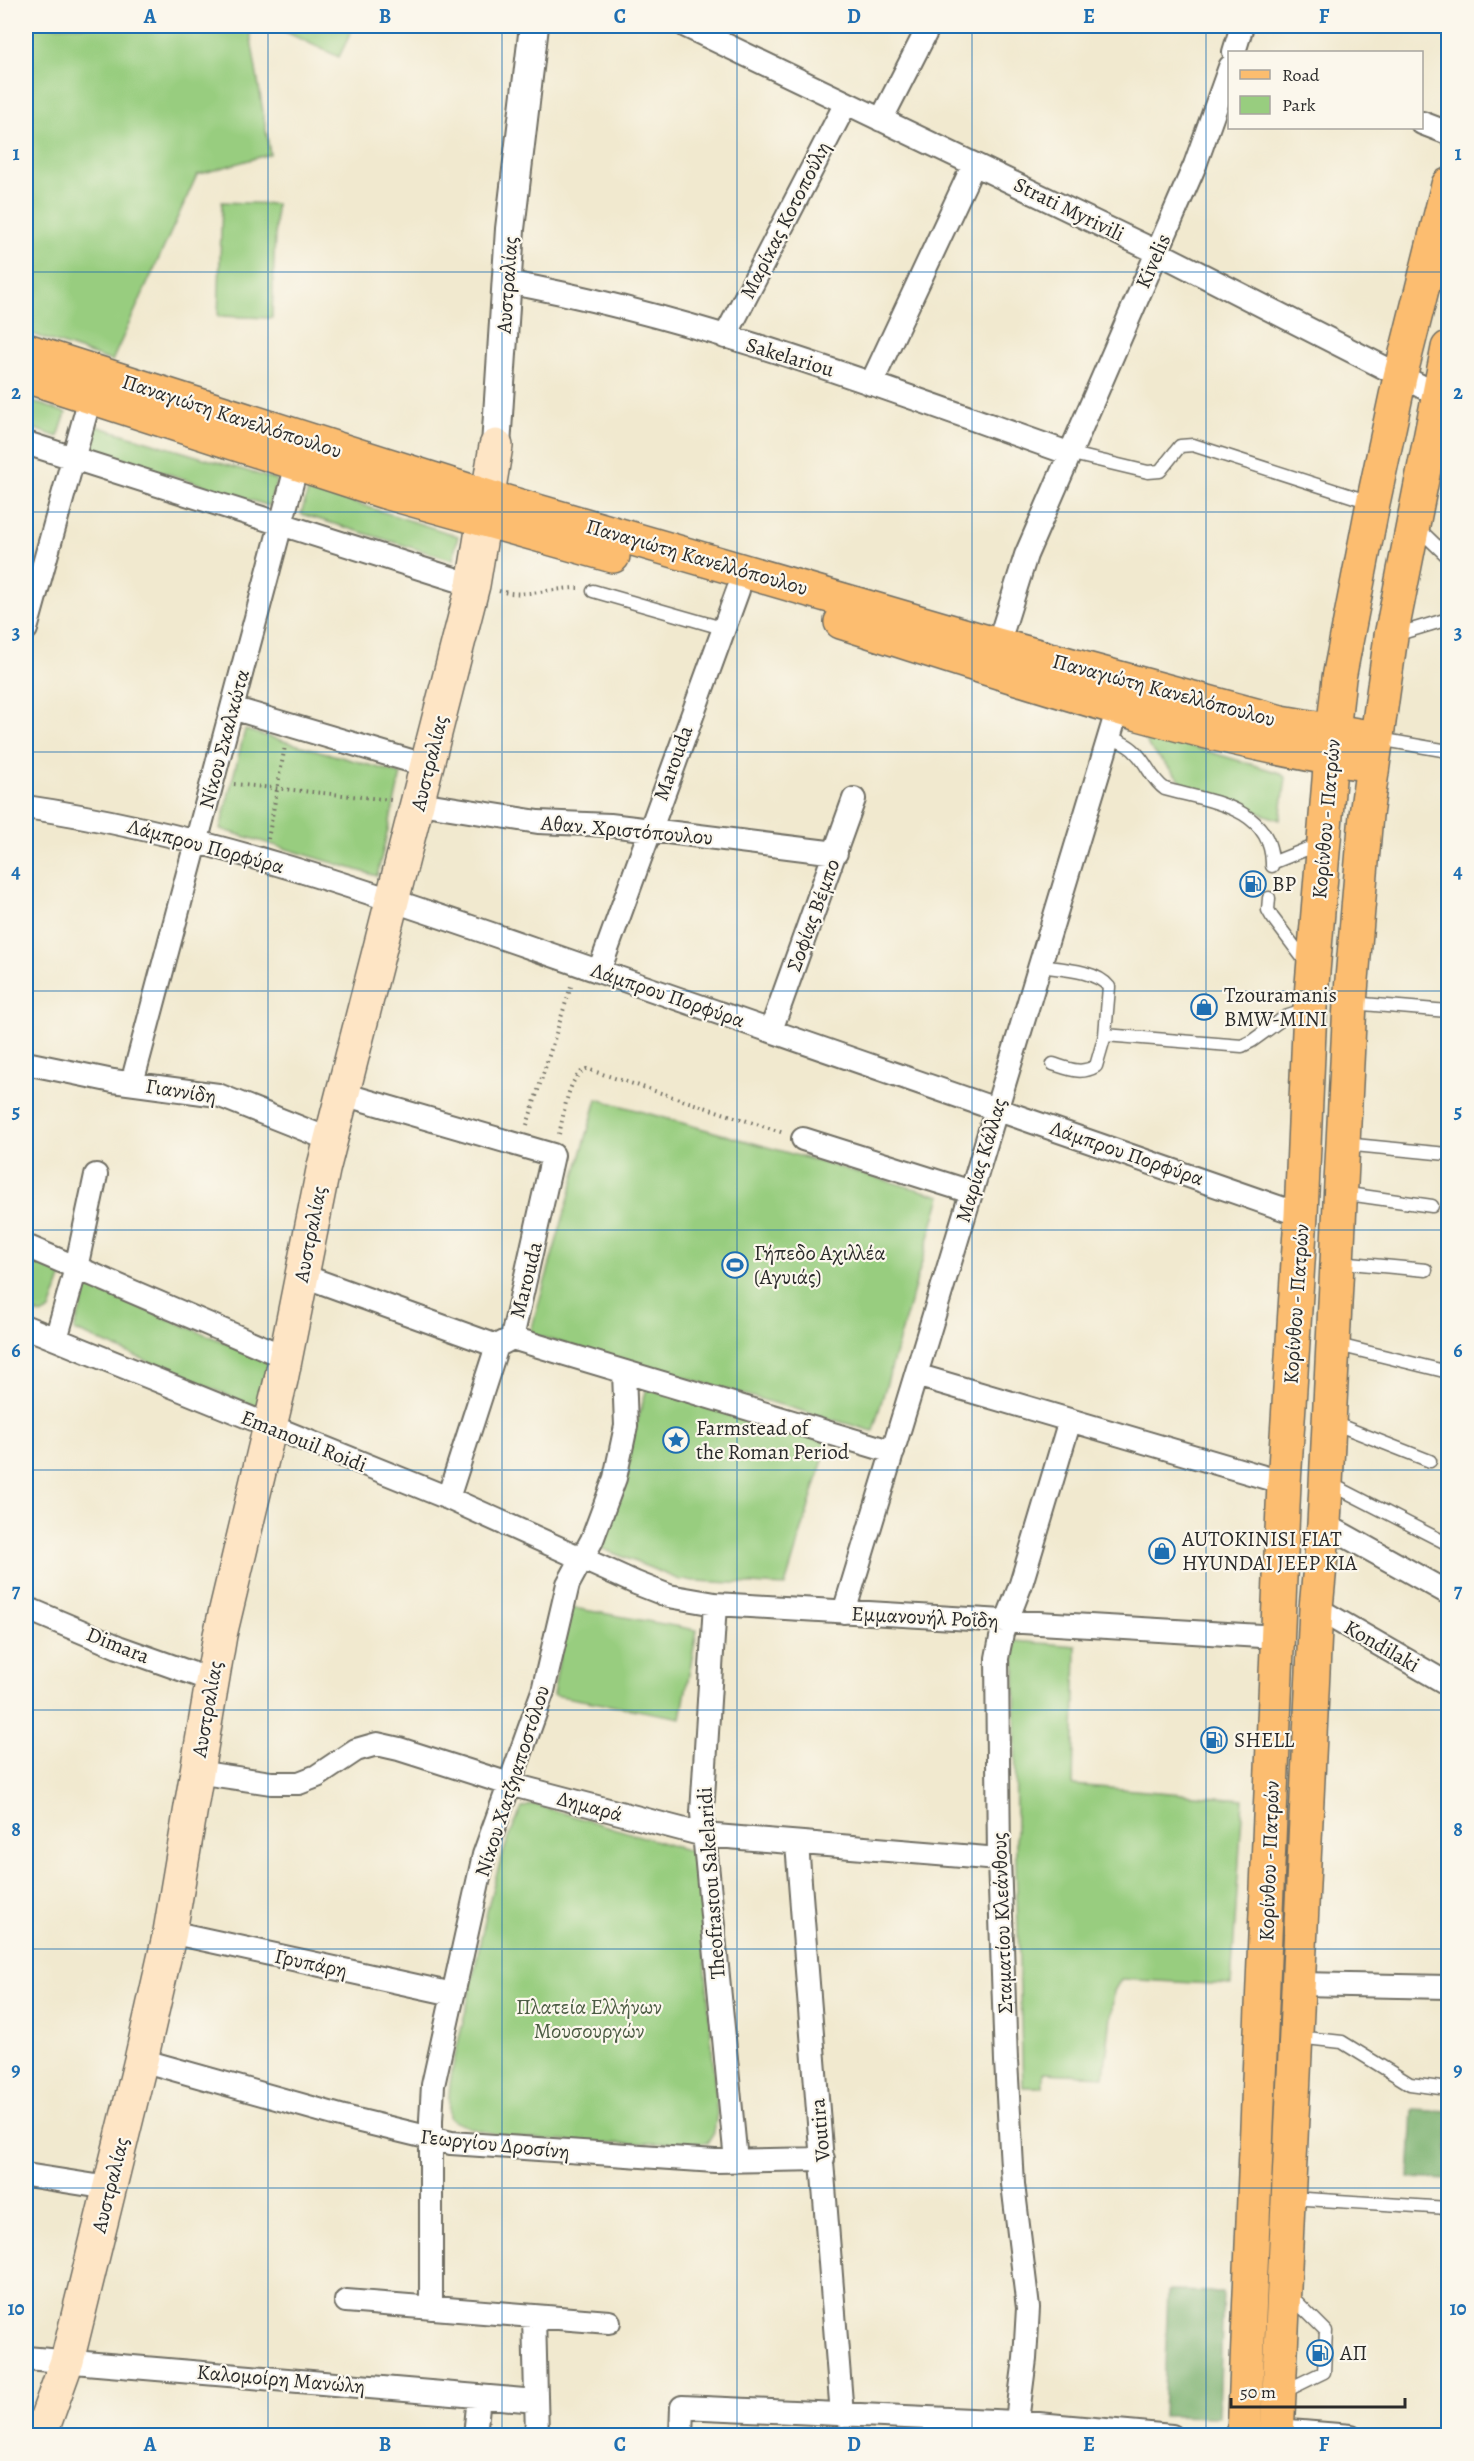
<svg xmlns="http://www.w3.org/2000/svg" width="1474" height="2461" viewBox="0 0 1474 2461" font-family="Alegreya,serif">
  <rect width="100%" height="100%" fill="#fbf7ec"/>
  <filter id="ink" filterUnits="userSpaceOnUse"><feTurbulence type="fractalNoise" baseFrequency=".0167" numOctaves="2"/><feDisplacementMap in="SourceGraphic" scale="12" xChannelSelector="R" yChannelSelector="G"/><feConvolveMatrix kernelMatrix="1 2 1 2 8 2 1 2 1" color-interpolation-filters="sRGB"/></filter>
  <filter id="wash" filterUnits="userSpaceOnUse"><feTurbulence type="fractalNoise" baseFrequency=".008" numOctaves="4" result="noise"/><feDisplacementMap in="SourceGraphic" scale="24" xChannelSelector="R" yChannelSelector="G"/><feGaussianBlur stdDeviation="1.35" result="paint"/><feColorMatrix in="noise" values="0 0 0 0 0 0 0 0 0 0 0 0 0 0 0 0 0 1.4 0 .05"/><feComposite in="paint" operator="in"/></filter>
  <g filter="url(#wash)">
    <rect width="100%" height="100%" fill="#f1e9cf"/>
    <!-- green -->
    <path fill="#98cd7f" stroke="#627c55" stroke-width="1.5" d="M 26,26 L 248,26 L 250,33 L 270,154 L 197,175 L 112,361 L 26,332 Z
      M 273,26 L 354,26 L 339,57 Z
      M 222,202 L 276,204 L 272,318 L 218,316 Z
      M 26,399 L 66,413 L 58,437 L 26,426 Z
      M 96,426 L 277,480 L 269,506 L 90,449 Z
      M 309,488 L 458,536 L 453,560 L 301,514 Z
      M 245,730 L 401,774 L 377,876 L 220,829 Z
      M 1143,732 L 1280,773 L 1286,778 L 1280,820 L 1189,789 L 1149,747 Z
      M 597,1099 L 941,1196 L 873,1431 L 530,1334 Z
      M 26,1257 L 63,1273 L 50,1310 L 41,1315 L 26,1309 Z
      M 88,1286 L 270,1361 L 260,1409 L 74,1330 Z
      M 647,1388 L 828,1443 L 785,1586 L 680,1580 L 601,1548 Z
      M 568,1607 L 697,1630 L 681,1718 L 553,1695 Z
      M 1015,1641 L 1076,1646 L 1073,1785 L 1243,1799 L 1231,1985 L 1121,1979 L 1114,1991 L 1104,2076 L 1043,2073 L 1043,2087 L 1023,2087 L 1016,1864 Z
      M 533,1804 L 697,1853 L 717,2113 L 714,2132 L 707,2143 C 649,2143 491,2148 449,2118 C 446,2079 460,2039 468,2001 C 482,1937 492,1867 522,1808 Z"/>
    <!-- forest -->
    <path fill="#7ab06e" stroke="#526e4c" stroke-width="1.5" d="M 1413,2110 L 1448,2112 L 1448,2180 L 1409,2178 Z
      M 1168,2291 L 1223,2292 L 1219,2417 L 1163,2416 Z"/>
  </g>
  <g filter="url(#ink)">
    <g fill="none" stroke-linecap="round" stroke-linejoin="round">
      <!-- service casing -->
      <g stroke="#706e64" stroke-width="15">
        <path id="service" d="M 1068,453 L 1148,472 L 1160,471 L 1180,446 L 1193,445 L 1370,502
          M 1417,527 L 1448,557
          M 593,591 L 722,628
          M 1395,635 L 1448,619
          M 1110,737 C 1121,742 1131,746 1138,755 C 1148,766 1152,780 1165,789 C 1207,801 1271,806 1272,863
          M 1379,739 L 1448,751
          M 1272,866 L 1272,863 L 1322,843
          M 1269,898 L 1268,910 L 1272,917 L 1308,965
          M 1040,966 C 1060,969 1096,970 1109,987 L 1105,1035 L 1096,1066 C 1081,1075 1069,1069 1053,1064
          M 1351,1003 L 1448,1011
          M 1105,1035 L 1242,1046 L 1252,1041 L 1285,1017 L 1309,1009
          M 1344,1144 L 1447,1154
          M 1341,1193 L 1432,1206
          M 1339,1262 L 1426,1270
          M 1334,1344 L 1448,1372
          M 1331,1422 L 1430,1461
          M 1329,1483 L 1448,1544
          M 1297,2037 L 1342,2042 L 1410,2084 L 1448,2089
          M 1290,2198 L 1448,2208
          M 1283,2392 L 1324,2372 L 1326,2331 L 1289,2294"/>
      </g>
      <!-- minor casing -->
      <g stroke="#706e64" stroke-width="26">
        <path id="minor" d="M 686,26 L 1157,252 L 1448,400
          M 1234,52 L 1242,26
          M 881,120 L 929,26
          M 1422,123 L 1448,133
          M 506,282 C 699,317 884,388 1068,453
          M 725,337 L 846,103
          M 871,384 L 974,164
          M 26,443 L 473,585
          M 26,629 L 90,398
          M 998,645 L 1026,555 L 1195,165 L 1230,67
          M 232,708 L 428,766
          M 419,803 L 538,822 L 610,825 L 836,853
          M 26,807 C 224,836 412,907 601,972 C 834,1052 1068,1132 1301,1215
          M 599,971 L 738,590
          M 771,1030 L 854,799
          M 26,1063 L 113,1081 L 218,1095 L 331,1140
          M 132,1083 L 297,464
          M 343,1094 L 553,1155 L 512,1338 L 497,1346 L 448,1498
          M 803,1139 L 971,1192
          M 26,1246 L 285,1357
          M 301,1275 L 497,1346
          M 26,1327 L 448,1498 L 636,1583 L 669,1596 L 715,1604 L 1278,1637
          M 512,1338 L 893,1452
          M 56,1339 L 76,1268 L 96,1175
          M 916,1375 L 1284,1483
          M 1324,1524 L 1448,1593
          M 715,1604 L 702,1813 L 736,2161
          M 26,1608 L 118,1647 L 211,1680
          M 1316,1608 L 1448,1684
          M 844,1612 L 1118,708
          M 196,1772 L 271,1783 L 299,1783 L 317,1776 L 356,1750 L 377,1744 L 399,1749 L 509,1784 L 704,1835 L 999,1859
          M 797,1844 L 842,2415
          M 170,1932 L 453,1994
          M 1300,1984 L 1448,1987
          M 141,2060 L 344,2117 L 451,2143 L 715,2161 L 823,2159
          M 26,2175 L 109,2188
          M 346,2301 L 609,2322
          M 431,2308 L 431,2120 L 433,2085 L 484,1855 L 543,1691 L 568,1584 L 592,1540 L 615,1478 L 626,1426 L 624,1372
          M 534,2316 L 537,2436
          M 26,2358 L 536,2401
          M 1277,2430 L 1351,2436
          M 475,2436 L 479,2396
          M 681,2436 L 682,2407 L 1016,2422 L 1172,2436
          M 1015,2436 L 1025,2359 L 1028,2308 L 1013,2184 L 1006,2061 L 999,1859 L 997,1658 L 1002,1633 L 1021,1584 L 1070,1420"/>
      </g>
      <!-- tertiary casing -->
      <g stroke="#706e64" stroke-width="32">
        <path id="tertiary" d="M 496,446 L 510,229 L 534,26"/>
      </g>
      <!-- secondary casing -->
      <g stroke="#706e64" stroke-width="36">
        <path id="secondary" d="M 40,2436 L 67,2361 L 141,2060 L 170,1932 L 220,1635 L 281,1380 L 323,1170 L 473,585 L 496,446"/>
      </g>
      <!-- primary casing -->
      <g stroke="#706e64" stroke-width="36">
        <path id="primary" d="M 26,350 L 489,497 L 998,645 L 1281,722 L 1375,738
          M 26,376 L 385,492 L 613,556
          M 841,622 C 1015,677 1190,738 1371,765"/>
      </g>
      <!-- trunk casing -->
      <g stroke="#706e64" stroke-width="36">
        <path id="trunk" d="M 1244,2436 L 1284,1483 L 1301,1215 L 1310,1008 L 1333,732 L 1339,678 L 1373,503 L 1400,377 L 1448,185
          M 1277,2436 L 1316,1608 L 1324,1524 L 1350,1003 L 1366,815 L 1391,636 L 1448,348"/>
      </g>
      <!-- path -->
      <path stroke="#706e64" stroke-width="4" stroke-dasharray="1.5 4.5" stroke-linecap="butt" d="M 499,591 C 525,598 552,588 578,588
        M 234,784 L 391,800
        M 268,839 L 285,746
        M 527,1125 L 572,983
        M 559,1134 C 564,1117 567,1075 587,1069 L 784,1133"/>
      <!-- service -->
      <use href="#service" stroke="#fff" stroke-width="12"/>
      <!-- minor -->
      <use href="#minor" stroke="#fff" stroke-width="22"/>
      <!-- tertiary -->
      <use href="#tertiary" stroke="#fff" stroke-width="28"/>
      <!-- secondary -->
      <use href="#secondary" stroke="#fee5c5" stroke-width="33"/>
      <!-- primary -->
      <use href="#primary" stroke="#fcbd6f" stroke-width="33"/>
      <!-- trunk -->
      <use href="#trunk" stroke="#fcbd6f" stroke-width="33"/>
    </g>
  </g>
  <!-- grid -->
  <path fill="none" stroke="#1f6fb2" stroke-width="1.5" stroke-opacity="0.55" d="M 268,26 L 268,2436M 502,26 L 502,2436M 737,26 L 737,2436M 972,26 L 972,2436M 1206,26 L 1206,2436M 26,272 L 1448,272M 26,512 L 1448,512M 26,752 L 1448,752M 26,991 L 1448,991M 26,1230 L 1448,1230M 26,1470 L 1448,1470M 26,1710 L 1448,1710M 26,1949 L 1448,1949M 26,2188 L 1448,2188"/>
  <!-- icons -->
  <defs>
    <g id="fuel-ring" transform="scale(1.35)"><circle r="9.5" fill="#fbf7ec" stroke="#1f6fb2" stroke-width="1.5"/><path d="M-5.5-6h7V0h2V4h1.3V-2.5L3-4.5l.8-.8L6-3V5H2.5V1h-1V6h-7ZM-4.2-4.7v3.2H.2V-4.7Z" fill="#1f6fb2"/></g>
    <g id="shop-ring" transform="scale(1.35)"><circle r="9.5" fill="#fbf7ec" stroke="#1f6fb2" stroke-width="1.5"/><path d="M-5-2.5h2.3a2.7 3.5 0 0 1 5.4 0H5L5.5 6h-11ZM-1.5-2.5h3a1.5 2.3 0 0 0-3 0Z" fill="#1f6fb2"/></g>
    <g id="stadium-ring" transform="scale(1.35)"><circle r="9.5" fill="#fbf7ec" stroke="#1f6fb2" stroke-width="1.5"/><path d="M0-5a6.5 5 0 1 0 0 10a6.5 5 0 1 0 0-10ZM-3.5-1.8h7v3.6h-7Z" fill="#1f6fb2"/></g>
    <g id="sight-ring" transform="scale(1.35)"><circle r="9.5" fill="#fbf7ec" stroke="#1f6fb2" stroke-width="1.5"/><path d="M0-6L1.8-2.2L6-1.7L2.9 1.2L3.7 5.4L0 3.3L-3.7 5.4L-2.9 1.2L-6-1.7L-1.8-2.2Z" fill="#1f6fb2"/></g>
  </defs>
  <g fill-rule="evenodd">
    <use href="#fuel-ring" x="1253" y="884"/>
    <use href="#shop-ring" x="1204" y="1007"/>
    <use href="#stadium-ring" x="735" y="1265"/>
    <use href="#sight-ring" x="676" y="1440"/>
    <use href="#shop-ring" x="1162" y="1551"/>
    <use href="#fuel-ring" x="1214" y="1740"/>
    <use href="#fuel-ring" x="1320" y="2353"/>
  </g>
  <g text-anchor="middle" stroke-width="4.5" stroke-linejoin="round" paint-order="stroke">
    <!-- street labels -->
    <g font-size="21" fill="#2b2b2b" stroke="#fbf7ec">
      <text transform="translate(1069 209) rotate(26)" y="7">Strati Myrivili</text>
      <text transform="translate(785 220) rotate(-63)" y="7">Μαρίκας Κοτοπούλη</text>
      <text transform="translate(1153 261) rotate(-66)" y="7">Kivelis</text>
      <text transform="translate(507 285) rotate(-86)" y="7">Αυστραλίας</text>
      <text transform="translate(790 357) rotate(17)" y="7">Sakelariou</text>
      <text transform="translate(232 416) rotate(18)" y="7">Παναγιώτη Κανελλόπουλου</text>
      <text transform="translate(697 557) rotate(16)" y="7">Παναγιώτη Κανελλόπουλου</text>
      <text transform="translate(1164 690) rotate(15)" y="7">Παναγιώτη Κανελλόπουλου</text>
      <text transform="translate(224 739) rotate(-75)" y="7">Νίκου Σκαλκώτα</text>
      <text transform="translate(429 763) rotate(-76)" y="7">Αυστραλίας</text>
      <text transform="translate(673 763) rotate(-70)" y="7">Marouda</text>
      <text transform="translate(1326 819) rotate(-85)" y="7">Κορίνθου - Πατρών</text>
      <text transform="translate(627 830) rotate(5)" y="7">Αθαν. Χριστόπουλου</text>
      <text transform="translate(206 846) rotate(15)" y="7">Λάμπρου Πορφύρα</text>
      <text transform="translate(813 915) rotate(-70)" y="7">Σοφίας Βέμπο</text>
      <text transform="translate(668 995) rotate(19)" y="7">Λάμπρου Πορφύρα</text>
      <text transform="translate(181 1091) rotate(9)" y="7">Γιαννίδη</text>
      <text transform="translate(1127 1153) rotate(19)" y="7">Λάμπρου Πορφύρα</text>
      <text transform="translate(981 1160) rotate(-73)" y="7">Μαρίας Κάλλας</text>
      <text transform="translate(310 1234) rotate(-79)" y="7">Αυστραλίας</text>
      <text transform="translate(526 1280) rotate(-76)" y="7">Marouda</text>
      <text transform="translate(1296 1304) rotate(-86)" y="7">Κορίνθου - Πατρών</text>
      <text transform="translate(304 1441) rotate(22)" y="7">Emanouil Roidi</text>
      <text transform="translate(925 1617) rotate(3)" y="7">Εμμανουήλ Ροΐδη</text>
      <text transform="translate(118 1645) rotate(22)" y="7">Dimara</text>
      <text transform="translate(1382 1646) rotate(30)" y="7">Kondilaki</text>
      <text transform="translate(207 1709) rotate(-80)" y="7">Αυστραλίας</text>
      <text transform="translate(512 1781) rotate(-72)" y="7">Νίκου Χατζηαποστόλου</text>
      <text transform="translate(590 1806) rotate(15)" y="7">Δημαρά</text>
      <text transform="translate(1269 1861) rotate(-88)" y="7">Κορίνθου - Πατρών</text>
      <text transform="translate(711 1883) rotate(-94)" y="7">Theofrastou Sakelaridi</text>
      <text transform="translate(1002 1923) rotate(-92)" y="7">Σταματίου Κλεάνθους</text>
      <text transform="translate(311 1963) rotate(12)" y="7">Γρυπάρη</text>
      <text transform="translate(820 2130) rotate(-95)" y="7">Voutira</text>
      <text transform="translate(495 2144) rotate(6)" y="7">Γεωργίου Δροσίνη</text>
      <text transform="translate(110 2185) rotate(-76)" y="7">Αυστραλίας</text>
      <text transform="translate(281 2379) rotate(5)" y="7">Καλομοίρη Μανώλη</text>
    </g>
    <!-- poi labels -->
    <g font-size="21" fill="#2b2b2b" stroke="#fbf7ec" text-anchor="start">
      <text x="1272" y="891">BP</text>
      <text x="1224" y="1002">Tzouramanis<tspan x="1224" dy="24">BMW-MINI</tspan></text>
      <text x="754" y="1260">Γήπεδο Αχιλλέα<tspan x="754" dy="24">(Αγυιάς)</tspan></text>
      <text x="696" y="1435">Farmstead of<tspan x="696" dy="24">the Roman Period</tspan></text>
      <text x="1182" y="1546">AUTOKINISI FIAT<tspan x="1182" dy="24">HYUNDAI JEEP KIA</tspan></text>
      <text x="1234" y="1747">SHELL</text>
      <text x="1340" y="2360">ΑΠ</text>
    </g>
    <!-- park labels -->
    <g font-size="21" fill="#4c5c44" stroke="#fbf7ec">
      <text x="589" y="2014">Πλατεία Ελλήνων<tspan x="589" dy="24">Μουσουργών</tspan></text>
    </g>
  </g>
  <!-- margin -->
  <rect width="1474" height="2461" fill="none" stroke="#fbf7ec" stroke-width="66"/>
  <!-- legend -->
  <rect x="1228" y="51" width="195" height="78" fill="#fbf7ec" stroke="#a8a59f" stroke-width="1.5"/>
  <rect x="1240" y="70" width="30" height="9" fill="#fcbd6f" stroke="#a8a59f" stroke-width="1.5"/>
  <text x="1282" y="81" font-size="18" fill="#2b2b2b">Road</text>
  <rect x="1240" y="96" width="30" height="18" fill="#98cd7f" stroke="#a8a59f" stroke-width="1.5"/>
  <text x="1282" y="111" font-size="18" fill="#2b2b2b">Park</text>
  <!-- scale -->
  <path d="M1231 2398v9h174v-9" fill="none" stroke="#2b2b2b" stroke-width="3"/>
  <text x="1240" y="2398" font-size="18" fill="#2b2b2b" stroke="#fbf7ec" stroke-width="4.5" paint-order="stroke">50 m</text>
  <rect x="33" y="33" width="1408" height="2395" fill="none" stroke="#1f6fb2" stroke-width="2"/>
  <g font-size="20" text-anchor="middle" font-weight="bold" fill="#1f6fb2">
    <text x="150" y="23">A</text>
    <text x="385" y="23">B</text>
    <text x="620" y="23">C</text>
    <text x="854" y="23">D</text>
    <text x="1089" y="23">E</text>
    <text x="1324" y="23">F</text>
    <text x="16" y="160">1</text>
    <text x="1458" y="160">1</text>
    <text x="16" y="399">2</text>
    <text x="1458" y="399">2</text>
    <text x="16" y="639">3</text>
    <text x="1458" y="639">3</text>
    <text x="16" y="878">4</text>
    <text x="1458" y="878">4</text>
    <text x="16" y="1118">5</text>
    <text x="1458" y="1118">5</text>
    <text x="16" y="1357">6</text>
    <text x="1458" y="1357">6</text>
    <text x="16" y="1597">7</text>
    <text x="1458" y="1597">7</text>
    <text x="16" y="1836">8</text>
    <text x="1458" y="1836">8</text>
    <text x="16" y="2076">9</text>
    <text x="1458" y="2076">9</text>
    <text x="16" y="2315">10</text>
    <text x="1458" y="2315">10</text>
    <text x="150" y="2451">A</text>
    <text x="385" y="2451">B</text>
    <text x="620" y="2451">C</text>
    <text x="854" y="2451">D</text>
    <text x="1089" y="2451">E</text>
    <text x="1324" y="2451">F</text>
  </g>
</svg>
